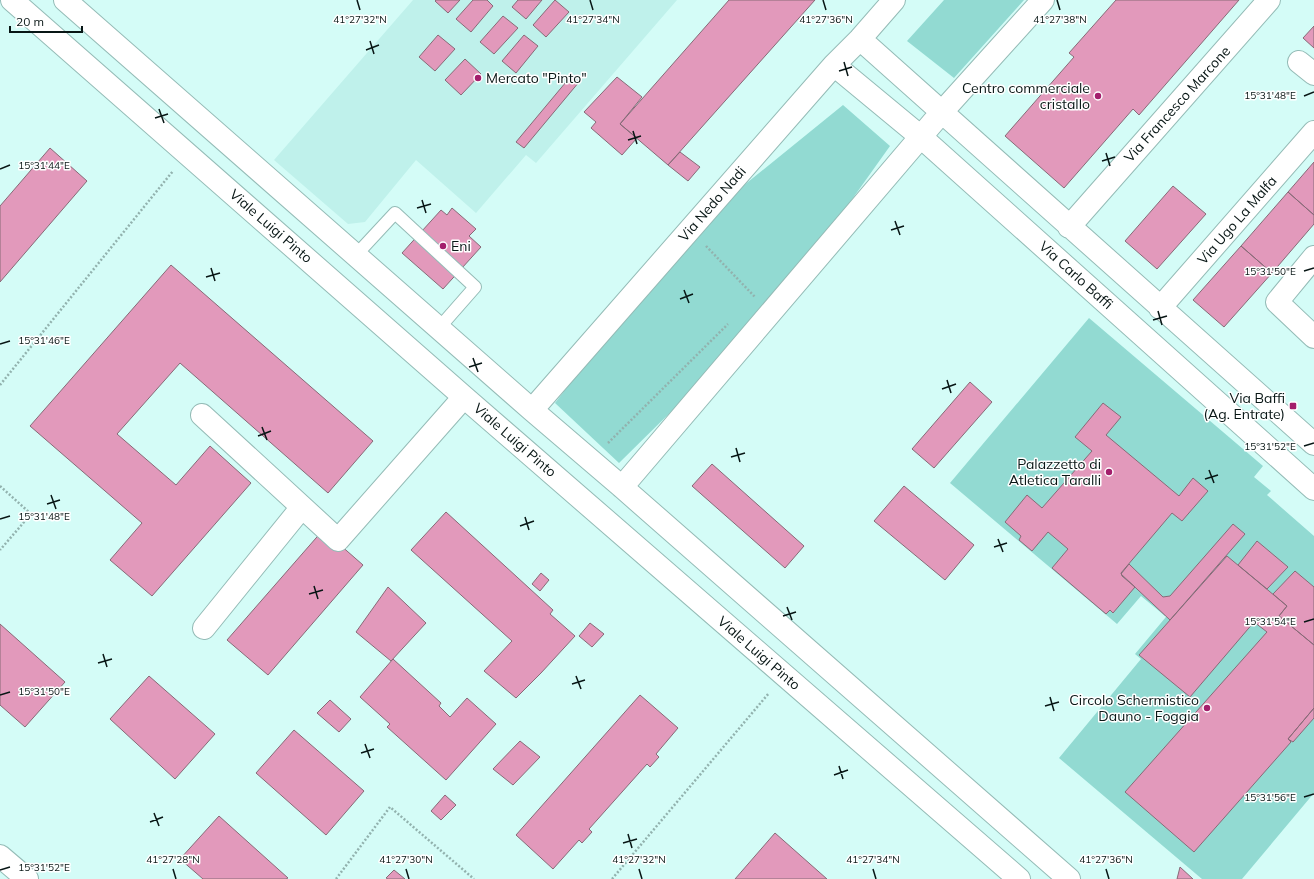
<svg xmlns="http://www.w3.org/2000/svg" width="1314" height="879" viewBox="0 0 1314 879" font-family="Mulish,sans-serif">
  <rect width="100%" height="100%" fill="#d4fcf7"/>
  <!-- built -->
  <path fill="#bff1eb" d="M 413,0 L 677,0 L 536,163 L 526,155 L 476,213 L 416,160 L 365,222 L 348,224 L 274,160 Z"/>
  <!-- green -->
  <path fill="#92dad2" d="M 944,0 L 1024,0 L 954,78 L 907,41 Z
    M 843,105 L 890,146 L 771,313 L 619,463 L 555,403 L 690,229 Z
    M 1089,318 L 1263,466 L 1254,477 L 1271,491 L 1267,495 L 1314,536 L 1314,793 L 1242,879 L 1202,879 L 1059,758 L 1141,659 L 1135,654 L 1186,593 L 1165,616 L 1141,596 L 1117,624 L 950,483 Z"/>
  <!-- building -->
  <path fill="#e299bb" stroke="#876a77" d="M 436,0 L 460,0 L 448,13 L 435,1 Z
    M 473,0 L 487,0 L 493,6 L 471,32 L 456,19 Z
    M 518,0 L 542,0 L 526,19 L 512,7 Z
    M 555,0 L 569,12 L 546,37 L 533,25 Z
    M 729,0 L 815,0 L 668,165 L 620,124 Z
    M 1116,0 L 1239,0 L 1139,115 L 1133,109 L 1064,188 L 1005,136 L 1074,57 L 1069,53 Z
    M 503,16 L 518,28 L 494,54 L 480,42 Z
    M 1314,26 L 1314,48 L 1303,38 Z
    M 438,35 L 455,49 L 435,71 L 419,57 Z
    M 524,35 L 538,46 L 516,73 L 502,61 Z
    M 465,59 L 481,74 L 461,95 L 445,80 Z
    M 571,76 L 579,82 L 524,148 L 516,142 Z
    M 617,77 L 642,97 L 620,124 L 637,138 L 622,155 L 591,128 L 596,122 L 584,112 Z
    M 50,148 L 87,181 L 0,282 L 0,206 Z
    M 680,152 L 700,167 L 688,181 L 668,165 Z
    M 1314,162 L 1314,215 L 1288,192 Z
    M 1173,186 L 1206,214 L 1157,269 L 1125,241 Z
    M 1288,192 L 1314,215 L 1314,224 L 1272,273 L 1241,246 Z
    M 452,208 L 476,229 L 469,236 L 481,247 L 443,289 L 402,253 L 441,210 L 447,215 Z
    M 1241,246 L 1272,273 L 1224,327 L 1193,300 Z
    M 171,265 L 373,441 L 328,493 L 180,363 L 117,434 L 176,485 L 210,446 L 251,483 L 152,596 L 110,560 L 142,523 L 30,426 Z
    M 970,382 L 992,402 L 934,468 L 912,449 Z
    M 1103,403 L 1121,417 L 1106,435 L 1179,496 L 1193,478 L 1208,491 L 1182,521 L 1172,513 L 1121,573 L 1122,576 L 1135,587 L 1113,613 L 1110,610 L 1106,614 L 1052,568 L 1068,549 L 1048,532 L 1032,551 L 1019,540 L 1021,536 L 1005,522 L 1027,495 L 1042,508 L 1092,451 L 1075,437 Z
    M 712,464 L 804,546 L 785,568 L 692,486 Z
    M 904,486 L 974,545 L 945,580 L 874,521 Z
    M 446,512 L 553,610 L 550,614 L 575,636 L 541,673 L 516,698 L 484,671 L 512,641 L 411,550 Z
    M 1233,524 L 1245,534 L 1170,620 L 1121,574 L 1129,564 L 1163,597 L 1170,596 Z
    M 323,530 L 363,565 L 268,675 L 227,640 Z
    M 1257,541 L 1288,567 L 1267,589 L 1238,565 Z
    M 1227,556 L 1287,606 L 1279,616 L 1314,645 L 1314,708 L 1288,739 L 1291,742 L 1194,852 L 1125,792 L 1267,632 L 1254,622 L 1190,697 L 1139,655 Z
    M 1295,571 L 1314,587 L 1314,645 L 1279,616 L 1287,606 L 1273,594 Z
    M 541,573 L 549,580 L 540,591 L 532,584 Z
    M 388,587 L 426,623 L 391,661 L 356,632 Z
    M 590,623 L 604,634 L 592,647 L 579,636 Z
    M 0,624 L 65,682 L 25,727 L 0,705 Z
    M 393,659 L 441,703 L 439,706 L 450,717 L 467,698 L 496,724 L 446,780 L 387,727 L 390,724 L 360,697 Z
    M 149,676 L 215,734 L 175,779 L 110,719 Z
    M 640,695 L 678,728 L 656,754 L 659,757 L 650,767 L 647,764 L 589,829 L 592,832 L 582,843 L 579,840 L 553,869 L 516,835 Z
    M 330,700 L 351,719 L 339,732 L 317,713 Z
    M 1314,708 L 1314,718 L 1293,742 L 1288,739 Z
    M 294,730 L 364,791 L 326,835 L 256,773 Z
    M 520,741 L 540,757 L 513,785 L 493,769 Z
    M 445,795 L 456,805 L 441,820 L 431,811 Z
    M 219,816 L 288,878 L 286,879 L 203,879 L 180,859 Z
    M 775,833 L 827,879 L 735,879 Z
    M 1180,867 L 1193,879 L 1177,879 Z
    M 394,870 L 405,879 L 388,879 L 386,878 Z"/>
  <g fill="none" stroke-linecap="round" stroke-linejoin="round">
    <!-- lane casing -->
    <g stroke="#94bbb6" stroke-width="14">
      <path id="lane" d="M 356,255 L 395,213 L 475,287 L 439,328"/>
    </g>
    <!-- street casing -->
    <g stroke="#94bbb6" stroke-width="24">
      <path id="street" d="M 12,0 L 464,397 L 1019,879
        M 65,0 L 532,410 L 622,487 L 1069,879
        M 860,39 L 1314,444
        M 1299,62 L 1314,74
        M 834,65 L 921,137 L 1314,489
        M 1069,227 L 1269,0
        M 1314,257 L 1277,302 L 1314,337
        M 1160,308 L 1314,132
        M 532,410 L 834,65 L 860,39 L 894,0
        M 202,415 L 338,540 L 464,397
        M 622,487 L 941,113 L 1043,0
        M 204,628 L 302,507"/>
    </g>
    <!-- secondary casing -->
    <g stroke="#94bbb6" stroke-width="24">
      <path id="secondary" d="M 0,856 L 27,879"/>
    </g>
    <!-- path -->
    <path stroke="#92b2ae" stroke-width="2.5" stroke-dasharray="2 2" stroke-linecap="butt" d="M 706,246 L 755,297
      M 0,385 L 173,171
      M 608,443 L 728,324
      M 0,486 L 31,514 L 0,550
      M 336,879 L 390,807 L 474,879
      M 612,879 L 769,693"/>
    <!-- lane -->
    <use href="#lane" stroke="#fff" stroke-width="12"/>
    <!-- street -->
    <use href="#street" stroke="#fff" stroke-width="22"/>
    <!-- secondary -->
    <use href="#secondary" stroke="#fff" stroke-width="22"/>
  </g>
  <!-- ticks -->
  <path fill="none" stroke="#081615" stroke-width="1.5" d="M 357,0 L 360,10M 590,0 L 593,10M 823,0 L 826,10M 1057,0 L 1060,10M 370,41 L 374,54M 366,50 L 379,45M 844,62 L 848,76M 839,71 L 852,67M 1304,96 L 1314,92M 159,109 L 164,123M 155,118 L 168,114M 633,131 L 637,144M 628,140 L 641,136M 1106,153 L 1110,166M 1102,161 L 1115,157M 0,169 L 10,165M 422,200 L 426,213M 417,208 L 431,204M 895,221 L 900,235M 891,230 L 904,226M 211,268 L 215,281M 1304,271 L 1314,268M 206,277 L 220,273M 684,290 L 689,303M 680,299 L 693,294M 1158,311 L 1162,325M 1153,320 L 1167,316M 0,344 L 10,341M 473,358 L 478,372M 469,367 L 482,363M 947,380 L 951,393M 942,389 L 956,384M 262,427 L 267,440M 258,436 L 271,431M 1304,446 L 1314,443M 736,448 L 740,462M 731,457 L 745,453M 1209,470 L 1214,483M 1205,479 L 1218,475M 51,495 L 56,509M 47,504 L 60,500M 525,517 L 529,530M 0,519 L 10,516M 520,526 L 534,521M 998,539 L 1003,552M 994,547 L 1007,543M 314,586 L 318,599M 309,594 L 323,590M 787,607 L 792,620M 783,616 L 796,612M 1304,622 L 1314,619M 103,654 L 107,667M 98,663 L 112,659M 576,676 L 581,689M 572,684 L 585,680M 0,695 L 10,692M 1050,697 L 1054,711M 1045,706 L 1059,702M 365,744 L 370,758M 361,753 L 374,749M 839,766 L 843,779M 834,775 L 848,770M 1304,797 L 1314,794M 154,813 L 159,826M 150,822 L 163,817M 628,834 L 632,848M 623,843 L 637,839M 173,869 L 176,879M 406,869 L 409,879M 639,869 L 642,879M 873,869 L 876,879M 1106,869 L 1109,879M 0,870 L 10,867"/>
  <!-- markers -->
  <g fill="#a31e6c" stroke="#fff" stroke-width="1.5">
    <circle cx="478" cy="78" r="4"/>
    <circle cx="1098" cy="96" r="4"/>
    <circle cx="443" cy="246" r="4"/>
    <rect x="1289" y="402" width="8" height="8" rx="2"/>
    <circle cx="1109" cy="472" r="4"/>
    <circle cx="1207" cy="708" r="4"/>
  </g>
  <g text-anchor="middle" stroke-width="3" stroke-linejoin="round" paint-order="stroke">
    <!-- poi labels -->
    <g font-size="14" fill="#081615" stroke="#fff" text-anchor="end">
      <text x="486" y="83" text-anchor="start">Mercato "Pinto"</text>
      <text x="1090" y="93">Centro commerciale<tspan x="1090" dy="16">cristallo</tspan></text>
      <text x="451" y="251" text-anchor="start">Eni</text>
      <text x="1285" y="403">Via Baffi<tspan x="1285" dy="16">(Ag. Entrate)</tspan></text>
      <text x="1101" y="469">Palazzetto di<tspan x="1101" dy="16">Atletica Taralli</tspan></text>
      <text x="1199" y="705">Circolo Schermistico<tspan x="1199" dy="16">Dauno - Foggia</tspan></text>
    </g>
    <!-- street labels -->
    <g font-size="14" fill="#081615" stroke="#fff">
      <text transform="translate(1177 104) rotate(-48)" y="5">Via Francesco Marcone</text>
      <text transform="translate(712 204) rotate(-49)" y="5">Via Nedo Nadi</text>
      <text transform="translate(1237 220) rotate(-49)" y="5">Via Ugo La Malfa</text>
      <text transform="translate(271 226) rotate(41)" y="5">Viale Luigi Pinto</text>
      <text transform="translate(1076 275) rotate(42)" y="5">Via Carlo Baffi</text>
      <text transform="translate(515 440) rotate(41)" y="5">Viale Luigi Pinto</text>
      <text transform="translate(759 653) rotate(41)" y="5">Viale Luigi Pinto</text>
    </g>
  </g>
  <g font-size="10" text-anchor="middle" fill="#081615" stroke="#fff" stroke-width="3" stroke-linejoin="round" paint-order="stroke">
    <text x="360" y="23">41°27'32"N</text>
    <text x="593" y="23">41°27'34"N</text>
    <text x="826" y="23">41°27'36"N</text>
    <text x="1060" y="23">41°27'38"N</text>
    <text x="1270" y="99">15°31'48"E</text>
    <text x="44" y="169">15°31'44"E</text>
    <text x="1270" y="275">15°31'50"E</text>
    <text x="44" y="344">15°31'46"E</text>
    <text x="1270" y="450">15°31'52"E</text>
    <text x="44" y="520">15°31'48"E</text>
    <text x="1270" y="625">15°31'54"E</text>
    <text x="44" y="695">15°31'50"E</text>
    <text x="1270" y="801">15°31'56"E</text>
    <text x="173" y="863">41°27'28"N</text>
    <text x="406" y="863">41°27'30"N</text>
    <text x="639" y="863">41°27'32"N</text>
    <text x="873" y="863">41°27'34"N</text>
    <text x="1106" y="863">41°27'36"N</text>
    <text x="44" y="871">15°31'52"E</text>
  </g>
  <!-- scale -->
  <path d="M10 26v6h72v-6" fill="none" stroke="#081615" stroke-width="2"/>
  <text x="16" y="26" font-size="12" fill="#081615" stroke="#ffffff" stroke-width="3" paint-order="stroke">20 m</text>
</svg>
